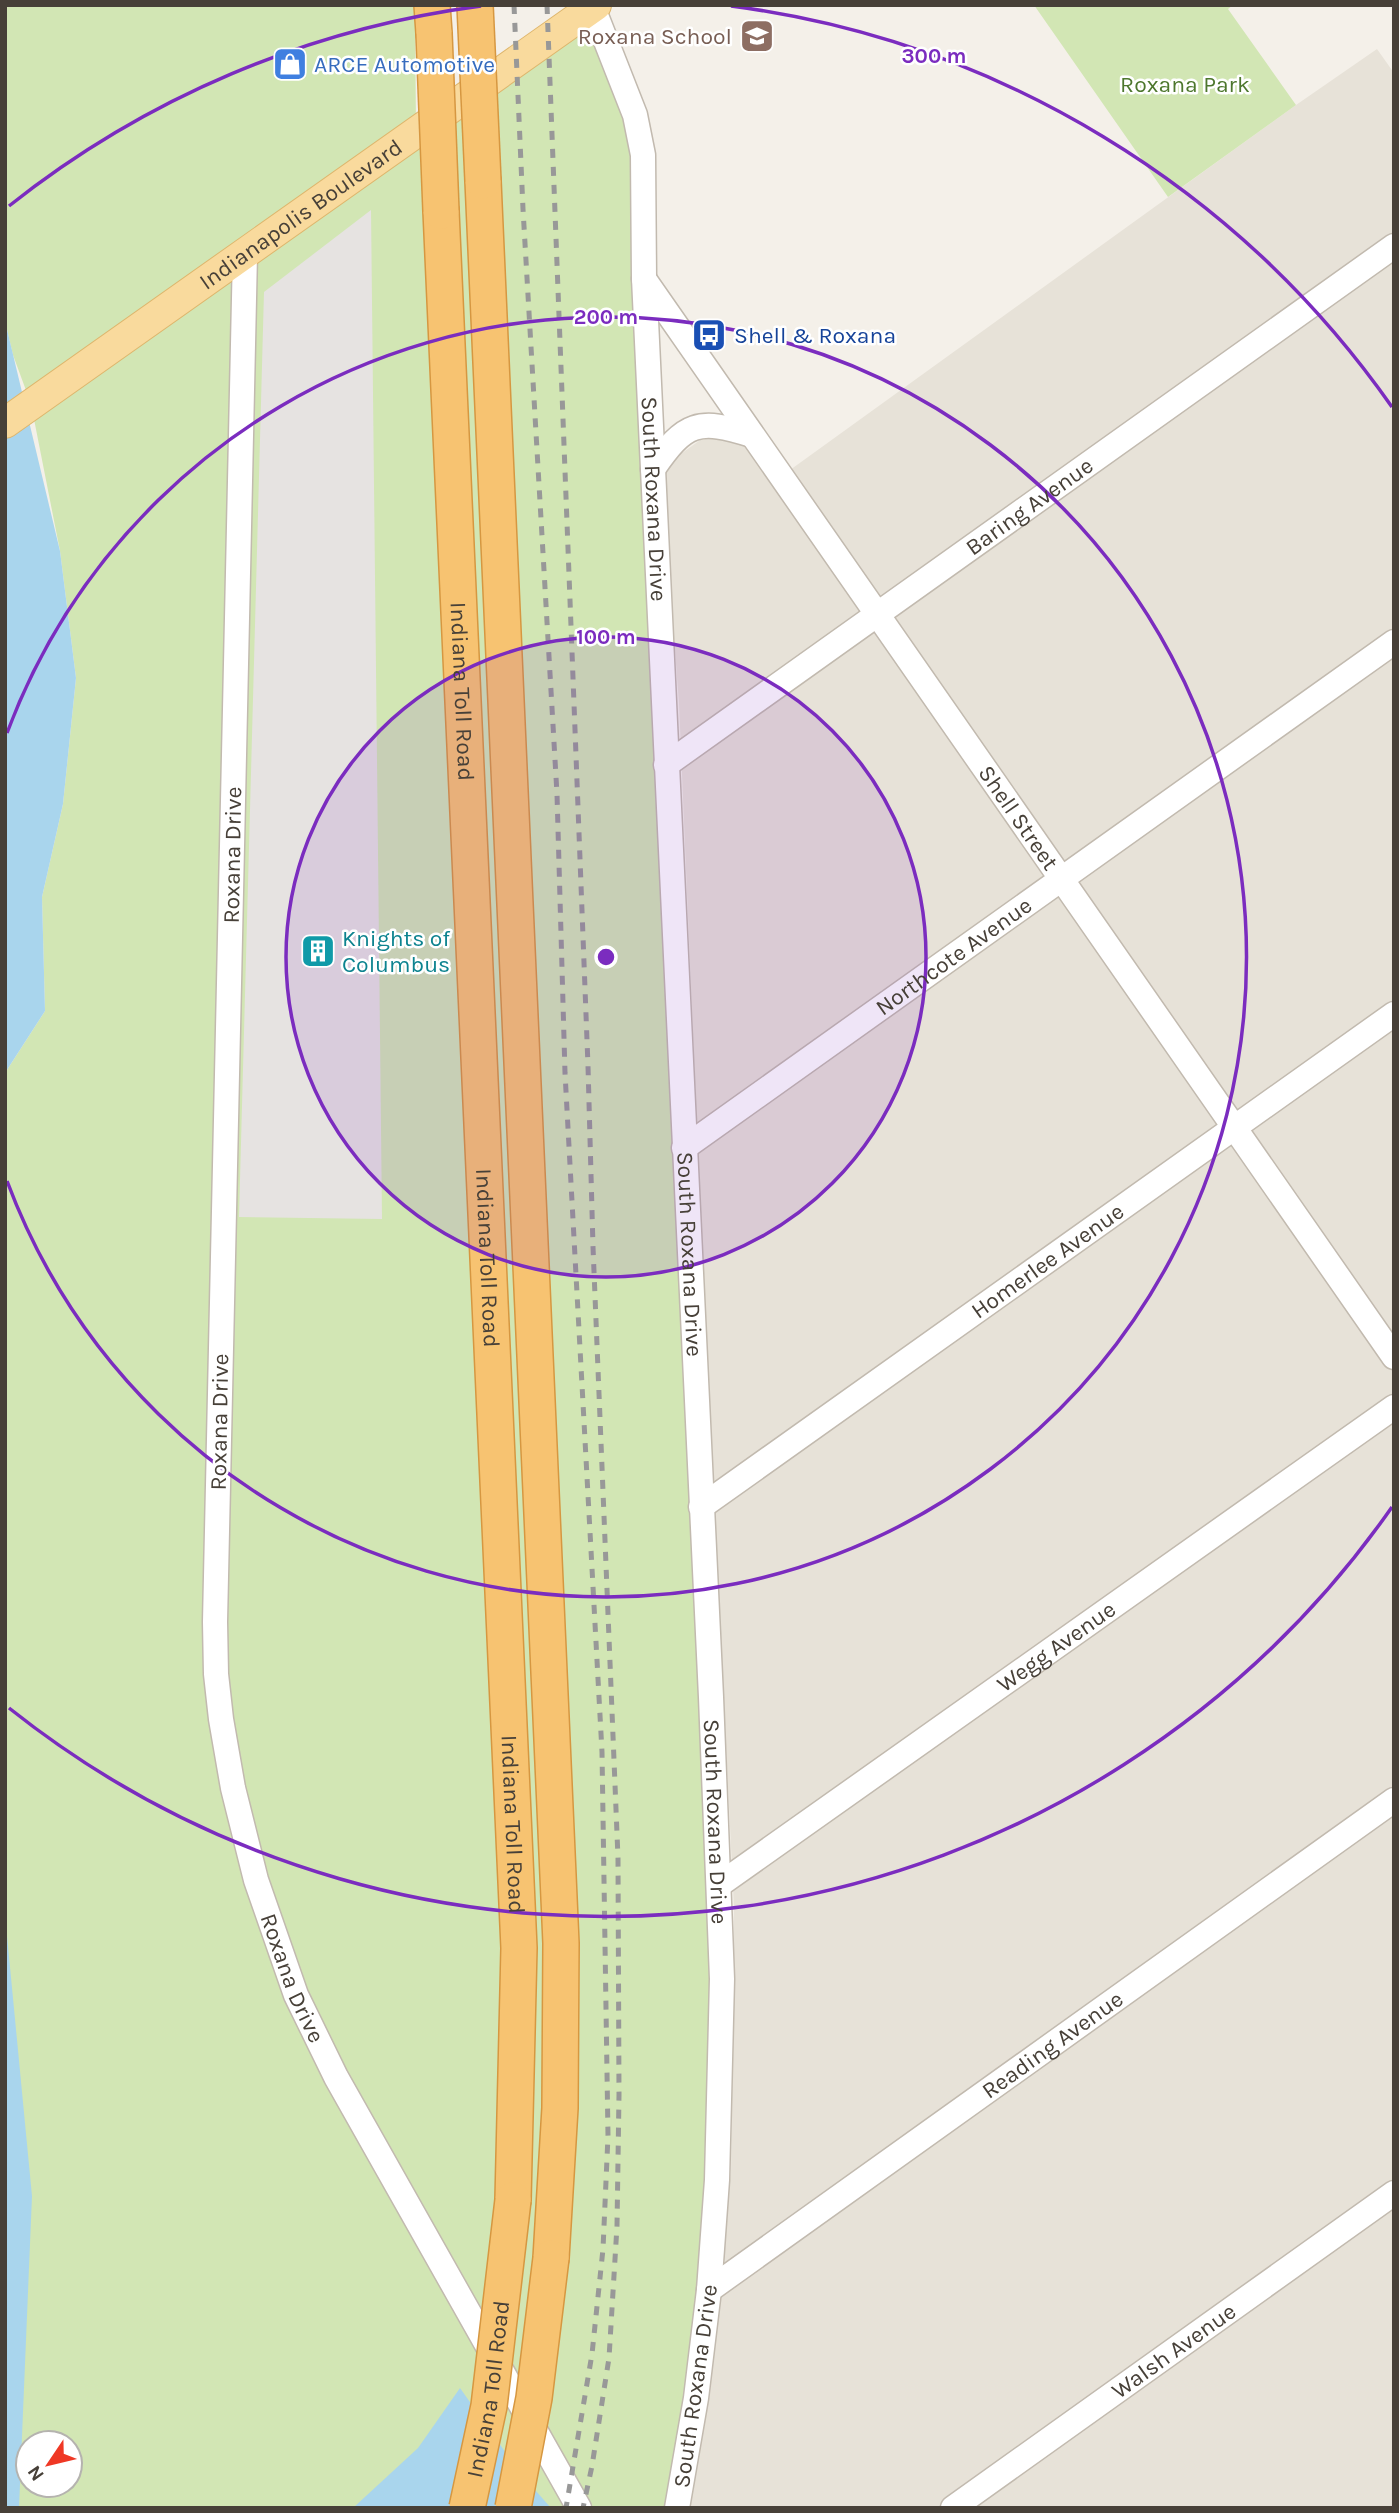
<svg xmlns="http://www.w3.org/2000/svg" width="1399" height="2513" viewBox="0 0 1399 2513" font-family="Karla,sans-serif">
  <rect width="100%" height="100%" fill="#f4f0e9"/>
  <!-- residential -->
  <path fill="#e7e2d8" d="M 1377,49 L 1394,73 L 1394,2508 L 687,2508 L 702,2426 L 731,2172 L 734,1907 L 706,1342 L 679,703 L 661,468 L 748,406 L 790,470 L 1296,105 Z"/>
  <!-- green -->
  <path fill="#d2e6b4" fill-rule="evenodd" d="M 5,5 L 415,5 L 416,130 L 593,8 L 635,115 L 721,2084 L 677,2508 L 5,2508 L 5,1073 L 45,1011 L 42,897 L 63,804 L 76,678 L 60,551 L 31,404 L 13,355 L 5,321 ZM 28,2443 L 70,2443 L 70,2485 L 28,2485 Z
    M 1034,5 L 1233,5 L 1228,9 L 1296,105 L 1168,197 Z"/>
  <!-- parking -->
  <path fill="#e6e3e1" d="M 371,210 L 382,1219 L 239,1217 L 264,292 Z"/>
  <!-- water -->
  <path fill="#a9d5ed" d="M 5,321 L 60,551 L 76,678 L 63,804 L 42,897 L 45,1011 L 5,1073 Z
    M 5,1915 L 32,2196 L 19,2508 L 5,2508 Z
    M 460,2388 L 520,2473 L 551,2508 L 353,2508 L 418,2448 Z"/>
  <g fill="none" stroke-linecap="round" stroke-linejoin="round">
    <!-- minor casing -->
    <g stroke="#c2baaf" stroke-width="27">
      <g id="minor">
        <path id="s1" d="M 593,8 L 635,115 L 643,155 L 644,278 L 711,1697 L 722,1979 L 717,2180 L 709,2290 L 696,2398 L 677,2508"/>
        <path id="s2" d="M 245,253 L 215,1622 L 216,1674 L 221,1719 L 233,1788 L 256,1880 L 296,1995 L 336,2077 L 579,2508"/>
        <path id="s3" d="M 644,279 L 1394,1357"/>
        <path d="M 653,469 C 685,422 698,418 752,435"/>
        <path id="s4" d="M 666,765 L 1394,246"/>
        <path id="s5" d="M 684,1148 L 1394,642"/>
        <path id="s6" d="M 701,1507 L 1394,1014"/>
        <path id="s7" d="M 719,1885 L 1394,1407"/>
        <path id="s8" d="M 709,2290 L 1394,1800"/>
        <path id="s9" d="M 953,2508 L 1394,2193"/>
      </g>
    </g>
    <!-- major casing -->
    <g stroke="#deb66d" stroke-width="32">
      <g id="major">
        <path id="s10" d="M 5,423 L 596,5"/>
      </g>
    </g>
    <!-- highway casing -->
    <g stroke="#d69741" stroke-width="38">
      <g id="highway">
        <path d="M 432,5 L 434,33"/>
        <path d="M 483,181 L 561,1943 L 560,2108 L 551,2258"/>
        <path id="s11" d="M 441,211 L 519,1948 L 513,2200"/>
      </g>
    </g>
    <!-- minor -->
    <use href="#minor" stroke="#fff" stroke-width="24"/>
    <!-- major -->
    <use href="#major" stroke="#f9da9d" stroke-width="30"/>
    <!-- highway -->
    <use href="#highway" stroke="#f7c371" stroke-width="35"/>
    <!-- rail -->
    <path stroke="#989898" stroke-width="5" stroke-dasharray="9 9" stroke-linecap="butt" d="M 514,5 L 523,209 L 557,794 L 565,1073 L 602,1752 L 608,2136 L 603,2249 L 592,2354 L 566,2508
      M 547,5 L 588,1066 L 593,1247 L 618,1858 L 619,2095 L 617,2226 L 609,2358 L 592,2466 L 583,2508"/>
    <!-- highway-bridge casing -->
    <g stroke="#d69741" stroke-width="38" stroke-linecap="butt">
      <g id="highway-bridge">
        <path d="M 475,5 L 483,181"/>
        <path d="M 434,33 L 441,211"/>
        <path id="s12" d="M 467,2508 L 489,2406 L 513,2200"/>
        <path d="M 513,2508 L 534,2398 L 551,2258"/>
      </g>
    </g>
    <!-- highway-bridge -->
    <use href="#highway-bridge" stroke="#f7c371" stroke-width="35"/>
  </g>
  <!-- distance rings -->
  <circle cx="606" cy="957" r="320" fill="#7b2cbf" fill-opacity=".12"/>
  <g fill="none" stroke="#7b2cbf" stroke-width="3.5">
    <circle cx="606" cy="957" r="320"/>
    <path d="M7 733A640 640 0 1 1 7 1181"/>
    <path d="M1392 1507A959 959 0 0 1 9 1708M9 206A959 959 0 0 1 481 6M731 6A959 959 0 0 1 1392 407"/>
  </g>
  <!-- icons -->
  <defs>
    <g id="school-square" transform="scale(1.75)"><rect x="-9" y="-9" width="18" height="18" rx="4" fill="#8d6e63" stroke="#fff"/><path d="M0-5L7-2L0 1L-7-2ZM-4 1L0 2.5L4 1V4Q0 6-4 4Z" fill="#fff"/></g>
    <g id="shop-square" transform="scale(1.75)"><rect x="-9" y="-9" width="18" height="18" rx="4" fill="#3f7fe0" stroke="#fff"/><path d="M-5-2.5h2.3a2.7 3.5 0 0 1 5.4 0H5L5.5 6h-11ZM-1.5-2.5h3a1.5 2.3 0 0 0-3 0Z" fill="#fff"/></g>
    <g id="bus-square" transform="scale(1.75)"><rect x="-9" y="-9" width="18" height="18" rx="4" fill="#1a4fb4" stroke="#fff"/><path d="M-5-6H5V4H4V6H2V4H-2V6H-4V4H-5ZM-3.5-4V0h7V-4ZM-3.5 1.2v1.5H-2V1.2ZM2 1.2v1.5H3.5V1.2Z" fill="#fff"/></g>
    <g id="building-square" transform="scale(1.75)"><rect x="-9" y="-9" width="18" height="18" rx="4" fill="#0f9aa8" stroke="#fff"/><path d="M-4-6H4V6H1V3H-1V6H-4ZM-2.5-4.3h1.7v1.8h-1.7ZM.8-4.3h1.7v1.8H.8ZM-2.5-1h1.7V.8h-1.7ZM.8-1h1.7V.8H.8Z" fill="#fff"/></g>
  </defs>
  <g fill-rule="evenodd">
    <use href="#school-square" x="757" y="36"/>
    <use href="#shop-square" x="290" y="64"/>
    <use href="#bus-square" x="709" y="335"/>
    <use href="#building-square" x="318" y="951"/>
  </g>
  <g text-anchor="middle" stroke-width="5" stroke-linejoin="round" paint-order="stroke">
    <!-- education labels -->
    <g font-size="23" fill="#785e54" stroke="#fff" text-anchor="end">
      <text x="732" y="44">Roxana School</text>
    </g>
    <!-- shop labels -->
    <g font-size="23" fill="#366cbe" stroke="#fff" text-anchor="start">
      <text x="314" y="72">ARCE Automotive</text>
    </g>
    <!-- park labels -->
    <g font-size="23" fill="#4d772d" stroke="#fff">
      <text x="1185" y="92">Roxana Park</text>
    </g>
    <!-- street labels -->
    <g font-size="23" fill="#474038" stroke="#fff">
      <text dy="8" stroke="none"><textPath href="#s10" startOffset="362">Indianapolis Boulevard</textPath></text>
      <text dy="8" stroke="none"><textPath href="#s1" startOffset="500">South Roxana Drive</textPath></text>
      <text dy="8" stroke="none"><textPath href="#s4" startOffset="446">Baring Avenue</textPath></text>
      <text dy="8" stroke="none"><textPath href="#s11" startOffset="481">Indiana Toll Road</textPath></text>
      <text dy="8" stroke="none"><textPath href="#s3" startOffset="656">Shell Street</textPath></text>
      <text transform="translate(232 855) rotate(-89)" y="8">Roxana Drive</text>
      <text dy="8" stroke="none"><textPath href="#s5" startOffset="331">Northcote Avenue</textPath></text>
      <text dy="8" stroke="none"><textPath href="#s1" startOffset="1256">South Roxana Drive</textPath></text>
      <text dy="8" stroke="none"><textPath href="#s11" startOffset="1048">Indiana Toll Road</textPath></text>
      <text dy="8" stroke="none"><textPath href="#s6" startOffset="425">Homerlee Avenue</textPath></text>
      <text transform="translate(219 1422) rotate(-89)" y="8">Roxana Drive</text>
      <text dy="8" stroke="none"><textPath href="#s7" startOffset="413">Wegg Avenue</textPath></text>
      <text dy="8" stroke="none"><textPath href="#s1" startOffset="1824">South Roxana Drive</textPath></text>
      <text dy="8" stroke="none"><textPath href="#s11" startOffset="1615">Indiana Toll Road</textPath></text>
      <text dy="8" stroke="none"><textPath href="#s2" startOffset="1736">Roxana Drive</textPath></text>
      <text dy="8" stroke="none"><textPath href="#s8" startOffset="422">Reading Avenue</textPath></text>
      <text dy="8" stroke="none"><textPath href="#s9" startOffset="271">Walsh Avenue</textPath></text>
      <text transform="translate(695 2386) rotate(-82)" y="8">South Roxana Drive</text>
      <text dy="8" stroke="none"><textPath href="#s12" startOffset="121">Indiana Toll Road</textPath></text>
    </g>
    <!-- transit labels -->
    <g font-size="23" fill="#164399" stroke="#fff" text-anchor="start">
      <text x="734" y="343">Shell &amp; Roxana</text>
    </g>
    <!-- culture labels -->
    <g font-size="23" fill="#0d838f" stroke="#fff" text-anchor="start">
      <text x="342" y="946">Knights of<tspan x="342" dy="26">Columbus</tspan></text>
    </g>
  </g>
  <circle cx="606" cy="957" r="10" fill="#7b2cbf" stroke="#fff" stroke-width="3.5"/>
  <g font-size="21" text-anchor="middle" font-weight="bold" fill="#7b2cbf" stroke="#fff" stroke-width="5" stroke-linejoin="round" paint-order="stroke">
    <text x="934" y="63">300 m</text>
    <text x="606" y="324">200 m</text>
    <text x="606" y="644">100 m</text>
  </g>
  <!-- border -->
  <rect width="1399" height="2513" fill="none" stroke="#474038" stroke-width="14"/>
  <!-- north arrow -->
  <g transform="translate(49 2464) rotate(235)"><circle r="33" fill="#ffffff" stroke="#b5b3af" stroke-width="2"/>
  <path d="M0-5L12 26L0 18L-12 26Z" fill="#ef3825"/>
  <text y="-10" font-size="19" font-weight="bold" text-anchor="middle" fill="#474038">N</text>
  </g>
</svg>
